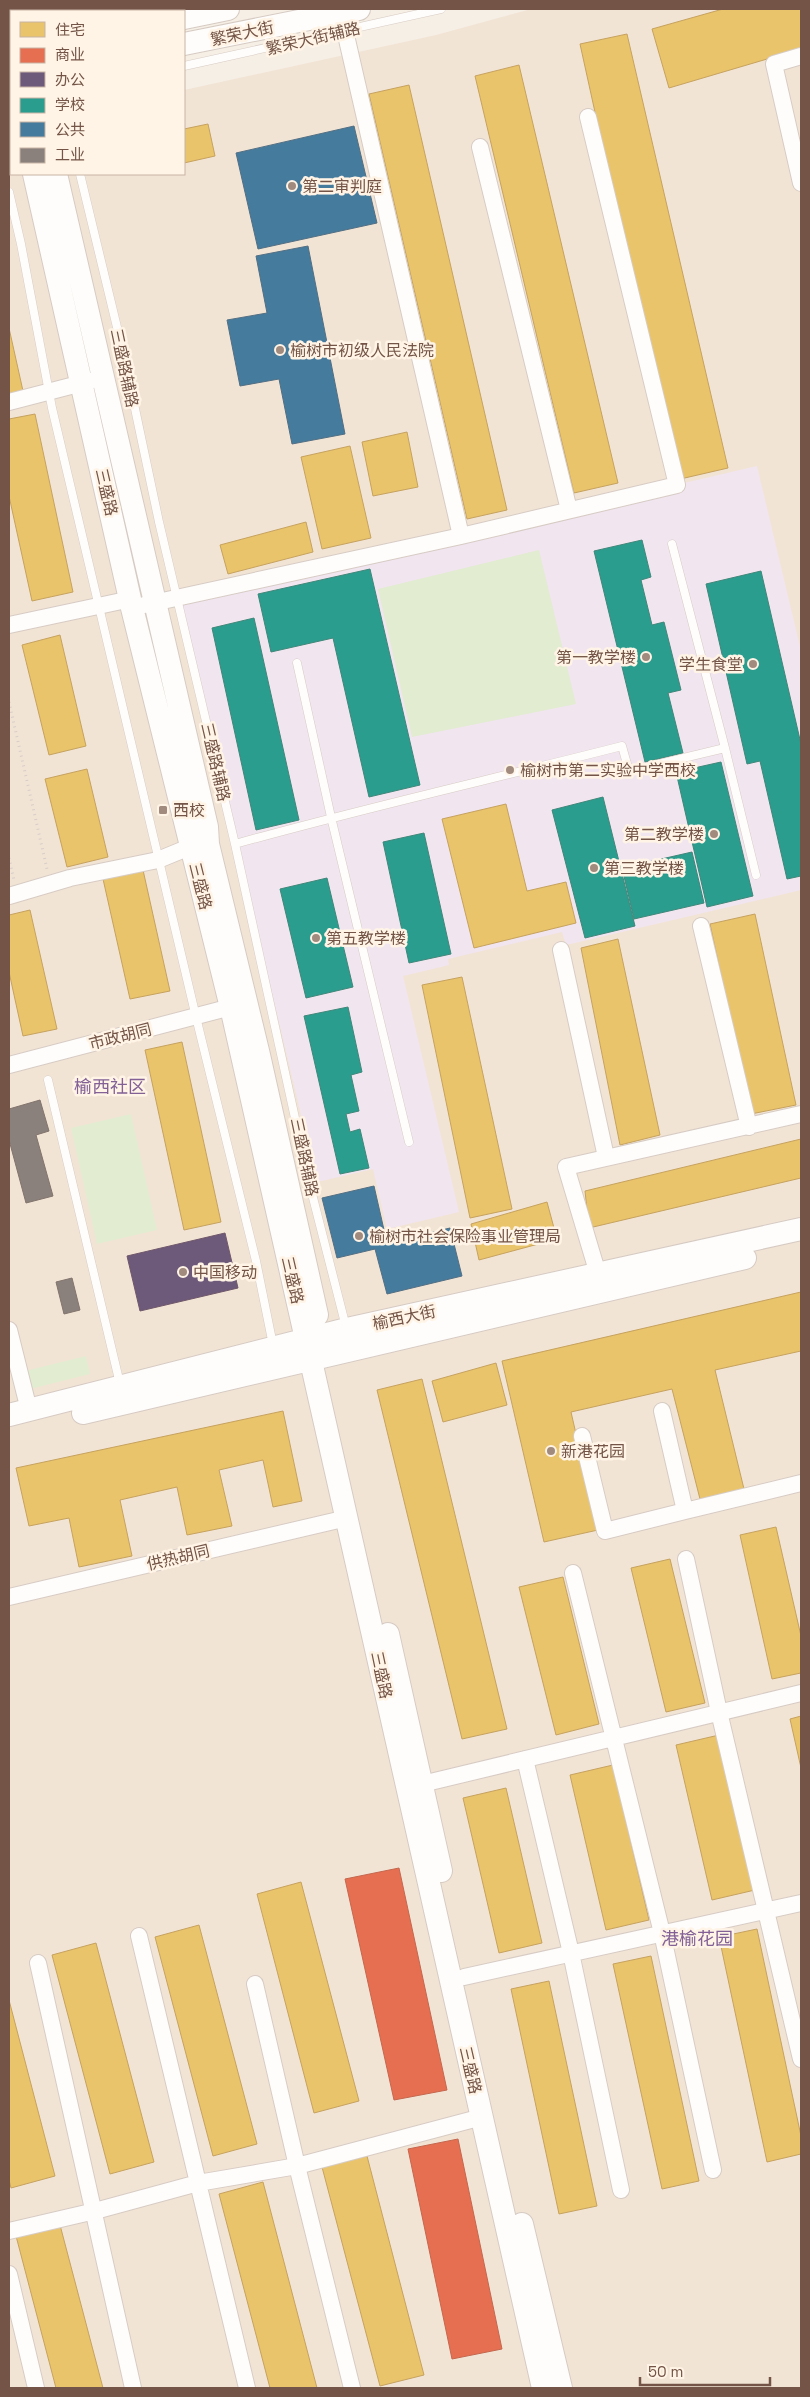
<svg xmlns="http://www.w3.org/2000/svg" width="810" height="2397" viewBox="0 0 810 2397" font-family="'Space Grotesk','Noto Sans SC',sans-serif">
  <rect width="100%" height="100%" fill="#f6efe6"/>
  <!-- residential -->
  <path fill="#f2e4d5" d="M 531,9 L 801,9 L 801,2388 L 9,2388 L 9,129 L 11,129 L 11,174 L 184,174 L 184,90 L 436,35 Z"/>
  <!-- education -->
  <path fill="#f1e5f0" d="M 757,466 L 801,651 L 801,890 L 566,945 L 562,932 L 448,959 L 449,965 L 403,976 L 459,1212 L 387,1229 L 373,1169 L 317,1182 L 179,601 Z"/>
  <!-- green -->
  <path fill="#e2ecd0" d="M 539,550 L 576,704 L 412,737 L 378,589 Z
    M 131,1114 L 157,1230 L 97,1244 L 71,1128 Z
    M 86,1356 L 90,1374 L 30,1389 L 25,1371 Z"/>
  <!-- homes -->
  <path fill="#e9c46a" stroke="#c6a25f" d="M 723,9 L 801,9 L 801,49 L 669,88 L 652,29 Z
    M 627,34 L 728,468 L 676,480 L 580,44 Z
    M 519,65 L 618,483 L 574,493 L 475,76 Z
    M 409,85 L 507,510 L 467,519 L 369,94 Z
    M 208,124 L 215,156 L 184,163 L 184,129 Z
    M 9,328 L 23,391 L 9,394 Z
    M 35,414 L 73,592 L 32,601 L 9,496 L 9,419 Z
    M 407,432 L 418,487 L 373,496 L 362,442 Z
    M 350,446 L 371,538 L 322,549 L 301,457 Z
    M 306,522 L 313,552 L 228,574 L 220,545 Z
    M 60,635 L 86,746 L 49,755 L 22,645 Z
    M 87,769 L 108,857 L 67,867 L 45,779 Z
    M 506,804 L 527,891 L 566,882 L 576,923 L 474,948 L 442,819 Z
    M 143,870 L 170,991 L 130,999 L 103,879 Z
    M 30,910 L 57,1029 L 23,1036 L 9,972 L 9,915 Z
    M 755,914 L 796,1105 L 751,1114 L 710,924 Z
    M 618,939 L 660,1135 L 620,1145 L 581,948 Z
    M 462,977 L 512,1209 L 470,1218 L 422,985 Z
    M 182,1042 L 221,1222 L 184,1230 L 145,1050 Z
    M 801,1139 L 801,1178 L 589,1228 L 585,1191 Z
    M 547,1202 L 557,1239 L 479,1260 L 471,1224 Z
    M 801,1292 L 801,1351 L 715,1370 L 744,1489 L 700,1499 L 672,1389 L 571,1412 L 598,1530 L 544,1542 L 502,1361 Z
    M 496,1363 L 507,1405 L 443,1422 L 432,1381 Z
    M 422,1379 L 507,1729 L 462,1739 L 377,1390 Z
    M 283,1411 L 302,1501 L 273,1507 L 263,1460 L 219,1470 L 232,1526 L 187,1535 L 177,1487 L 120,1500 L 132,1556 L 79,1567 L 69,1518 L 29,1526 L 16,1468 Z
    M 776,1527 L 801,1636 L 801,1673 L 772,1679 L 740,1535 Z
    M 670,1559 L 705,1703 L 666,1712 L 631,1568 Z
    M 563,1577 L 599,1724 L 556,1735 L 519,1587 Z
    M 801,1716 L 801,1768 L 790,1719 Z
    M 719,1735 L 755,1890 L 712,1900 L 676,1745 Z
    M 613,1765 L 649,1920 L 606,1930 L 570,1775 Z
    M 506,1788 L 542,1943 L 499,1953 L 463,1798 Z
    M 301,1882 L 359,2101 L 314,2113 L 257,1894 Z
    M 199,1925 L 257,2144 L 213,2156 L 155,1937 Z
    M 757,1929 L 801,2136 L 801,2154 L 767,2162 L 719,1937 Z
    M 96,1943 L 154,2162 L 110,2174 L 52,1955 Z
    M 651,1956 L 699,2181 L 662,2189 L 613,1964 Z
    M 549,1981 L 597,2206 L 559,2214 L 511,1989 Z
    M 9,2000 L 55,2176 L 11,2188 L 9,2180 Z
    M 367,2156 L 424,2375 L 380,2386 L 322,2167 Z
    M 263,2182 L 317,2388 L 270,2388 L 219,2194 Z
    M 60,2225 L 103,2388 L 56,2388 L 16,2236 Z"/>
  <!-- shops -->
  <path fill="#e76f51" stroke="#c4674e" d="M 399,1868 L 447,2090 L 394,2100 L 345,1879 Z
    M 458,2139 L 502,2349 L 452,2359 L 408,2149 Z"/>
  <!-- offices -->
  <path fill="#6d597a" stroke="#6f586a" d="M 225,1233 L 238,1288 L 140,1311 L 127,1256 Z"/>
  <!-- schools -->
  <path fill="#2a9d8f" stroke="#408779" d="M 642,540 L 651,577 L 641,580 L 652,625 L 664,622 L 681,690 L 668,693 L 683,753 L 645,762 L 594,551 Z
    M 370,569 L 420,785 L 369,797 L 333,638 L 271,652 L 258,594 Z
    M 761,571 L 801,744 L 801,876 L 787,879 L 760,761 L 747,764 L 706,584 Z
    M 254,618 L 299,820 L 256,830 L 212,628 Z
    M 721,762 L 753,896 L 707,907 L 676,772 Z
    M 603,797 L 635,926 L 585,938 L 552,810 Z
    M 424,833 L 451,954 L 409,963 L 383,842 Z
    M 692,852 L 704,903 L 634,919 L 622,868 Z
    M 327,878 L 353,987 L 306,998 L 280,889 Z
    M 348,1007 L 362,1072 L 351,1075 L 359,1111 L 346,1114 L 350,1132 L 360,1129 L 369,1168 L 340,1174 L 304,1016 Z"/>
  <!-- public -->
  <path fill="#457b9d" stroke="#536f83" d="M 354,126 L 377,223 L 258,249 L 236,153 Z
    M 308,246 L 345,434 L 292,444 L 279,379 L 240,386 L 227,320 L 267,313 L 256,256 Z
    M 374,1186 L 387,1243 L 450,1228 L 462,1276 L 387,1294 L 375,1249 L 337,1258 L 322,1198 Z"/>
  <!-- industry -->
  <path fill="#8a817c" stroke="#83746c" d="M 40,1100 L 49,1131 L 36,1135 L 53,1196 L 26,1203 L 9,1140 L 9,1109 Z
    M 72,1278 L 80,1310 L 64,1314 L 56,1282 Z"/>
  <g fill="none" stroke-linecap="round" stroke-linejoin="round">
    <!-- service casing -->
    <g stroke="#d7ccc4" stroke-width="9">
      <path id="service" d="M 31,9 L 32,11
        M 87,9 L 88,11
        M 48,11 L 56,9
        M 184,66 L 441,9
        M 9,102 L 11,101
        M 80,174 L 123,352 L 159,522 L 235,844 L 309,1182 L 346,1327
        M 9,192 L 21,244 L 52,408 L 196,1017 L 256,1261 L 273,1345
        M 297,663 L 331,817 L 409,1142
        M 725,748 L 756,875
        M 235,844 C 363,808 493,779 622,746 L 629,771 L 725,748 L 672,544
        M 48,1080 L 120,1384"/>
    </g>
    <!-- minor casing -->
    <g stroke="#d7ccc4" stroke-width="18">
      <path id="minor" d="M 345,31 L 461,536
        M 801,56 L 774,64 L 801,183
        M 480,147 L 569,510
        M 9,402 L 90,381
        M 144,605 L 461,536 L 677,485 L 588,117
        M 9,625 L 131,599
        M 9,896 L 70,878 L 158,860 L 192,846
        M 701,926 L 749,1127
        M 561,950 L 606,1157
        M 9,1065 L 231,1007
        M 601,1284 L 566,1167 L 801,1114
        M 9,1330 L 29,1410
        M 662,1411 L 685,1511 L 801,1483
        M 582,1436 L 605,1531 L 685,1511
        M 686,1559 L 719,1712 L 801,2059
        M 573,1573 L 662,1933 L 713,2170
        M 9,1597 L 347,1518
        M 525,1759 L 571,1953 L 621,2190
        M 422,1784 L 801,1693
        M 139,1936 L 247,2388
        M 38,1963 L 133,2388
        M 464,1977 L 801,1903
        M 255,1984 L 297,2166 L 352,2388
        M 9,2231 L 95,2211 L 198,2183 L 297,2166 L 482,2117
        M 9,2274 L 36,2388"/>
    </g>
    <!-- secondary casing -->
    <g stroke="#d6cbc3" stroke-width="24">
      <path id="secondary" d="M 184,18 L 228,9
        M 9,25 L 11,29
        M 184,44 L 359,9
        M 9,54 L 11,54
        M 9,72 L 11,79
        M 34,174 L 132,608 L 231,1007 L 543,2388
        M 56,174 L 207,827 L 208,844 L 259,1055 L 317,1315
        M 83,1413 L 745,1258
        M 9,1415 L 347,1329 L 801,1229
        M 388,1634 L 441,1871
        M 522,2224 L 561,2388"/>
    </g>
    <!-- path -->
    <path stroke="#d7cec8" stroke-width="3" stroke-dasharray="1 4" stroke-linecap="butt" d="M 9,702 L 47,869
      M 9,858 L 14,880"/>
    <!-- service -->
    <use href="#service" stroke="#fefdfb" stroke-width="8"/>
    <!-- minor -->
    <use href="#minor" stroke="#fefdfb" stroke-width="16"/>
    <!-- secondary -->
    <use href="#secondary" stroke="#fefdfb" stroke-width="22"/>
  </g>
  <!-- markers -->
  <g fill="#a18a7e" stroke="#fff4e6" stroke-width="2">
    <circle cx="292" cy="186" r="5"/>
    <circle cx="280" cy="350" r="5"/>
    <circle cx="646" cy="657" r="5"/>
    <circle cx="753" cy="664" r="5"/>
    <circle cx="510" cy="770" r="5"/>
    <rect x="158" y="805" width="10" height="10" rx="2.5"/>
    <circle cx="714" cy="834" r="5"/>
    <circle cx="594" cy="868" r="5"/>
    <circle cx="316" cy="938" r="5"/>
    <circle cx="359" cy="1236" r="5"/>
    <circle cx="183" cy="1272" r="5"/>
    <circle cx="551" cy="1451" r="5"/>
  </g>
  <g text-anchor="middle" stroke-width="5" stroke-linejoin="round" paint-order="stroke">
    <!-- street labels -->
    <g font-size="16" fill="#735446" stroke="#fff4e6">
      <text transform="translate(242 33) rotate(-12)" y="6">繁荣大街</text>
      <text transform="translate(313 38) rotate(-13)" y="6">繁荣大街辅路</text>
      <text transform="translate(125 368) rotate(78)" y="6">三盛路辅路</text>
      <text transform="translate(107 492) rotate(77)" y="6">三盛路</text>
      <text transform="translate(216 762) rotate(77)" y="6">三盛路辅路</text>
      <text transform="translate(201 886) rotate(76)" y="6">三盛路</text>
      <text transform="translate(120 1036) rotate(-14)" y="6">市政胡同</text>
      <text transform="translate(305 1157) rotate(78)" y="6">三盛路辅路</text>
      <text transform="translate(293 1280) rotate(77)" y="6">三盛路</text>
      <text transform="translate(404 1317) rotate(-12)" y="6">榆西大街</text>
      <text transform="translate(178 1557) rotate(-13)" y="6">供热胡同</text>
      <text transform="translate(382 1675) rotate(78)" y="6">三盛路</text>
      <text transform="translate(471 2070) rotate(77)" y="6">三盛路</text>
    </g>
    <!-- poi labels -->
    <g font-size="16" fill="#735446" stroke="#fff4e6" text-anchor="start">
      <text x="302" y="192">第二审判庭</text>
      <text x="290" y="356">榆树市初级人民法院</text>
      <text x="636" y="663" text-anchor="end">第一教学楼</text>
      <text x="743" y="670" text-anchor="end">学生食堂</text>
      <text x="520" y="776">榆树市第二实验中学西校</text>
      <text x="173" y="816">西校</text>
      <text x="704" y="840" text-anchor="end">第二教学楼</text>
      <text x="604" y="874">第三教学楼</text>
      <text x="326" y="944">第五教学楼</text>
      <text x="369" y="1242">榆树市社会保险事业管理局</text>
      <text x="193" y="1278">中国移动</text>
      <text x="561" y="1457">新港花园</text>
    </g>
    <!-- neighbourhood labels -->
    <g font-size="18" fill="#836197" stroke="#fff4e6">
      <text x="110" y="1093">榆西社区</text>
      <text x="697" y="1945">港榆花园</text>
    </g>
  </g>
  <!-- border -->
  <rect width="810" height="2397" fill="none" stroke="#735446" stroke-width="20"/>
  <!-- legend -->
  <rect x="10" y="10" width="175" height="165" fill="#fff4e6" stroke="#c7b4a6"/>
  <rect x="20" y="22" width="25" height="15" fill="#e9c46a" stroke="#c7b4a6"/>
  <text x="55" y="35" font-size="15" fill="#735446">住宅</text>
  <rect x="20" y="48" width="25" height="15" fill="#e76f51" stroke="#c7b4a6"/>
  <text x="55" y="60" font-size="15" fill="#735446">商业</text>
  <rect x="20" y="72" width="25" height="15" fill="#6d597a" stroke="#c7b4a6"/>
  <text x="55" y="85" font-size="15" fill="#735446">办公</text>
  <rect x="20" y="98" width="25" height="15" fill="#2a9d8f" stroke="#c7b4a6"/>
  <text x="55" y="110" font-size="15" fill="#735446">学校</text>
  <rect x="20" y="122" width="25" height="15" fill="#457b9d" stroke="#c7b4a6"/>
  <text x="55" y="135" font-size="15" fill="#735446">公共</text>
  <rect x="20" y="148" width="25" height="15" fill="#8a817c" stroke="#c7b4a6"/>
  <text x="55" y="160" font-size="15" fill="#735446">工业</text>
  <!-- scale -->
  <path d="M640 2377v8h130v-8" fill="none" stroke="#735446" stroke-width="2.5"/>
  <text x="648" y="2377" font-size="15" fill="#735446" stroke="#fff4e6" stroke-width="4" paint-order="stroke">50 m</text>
</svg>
